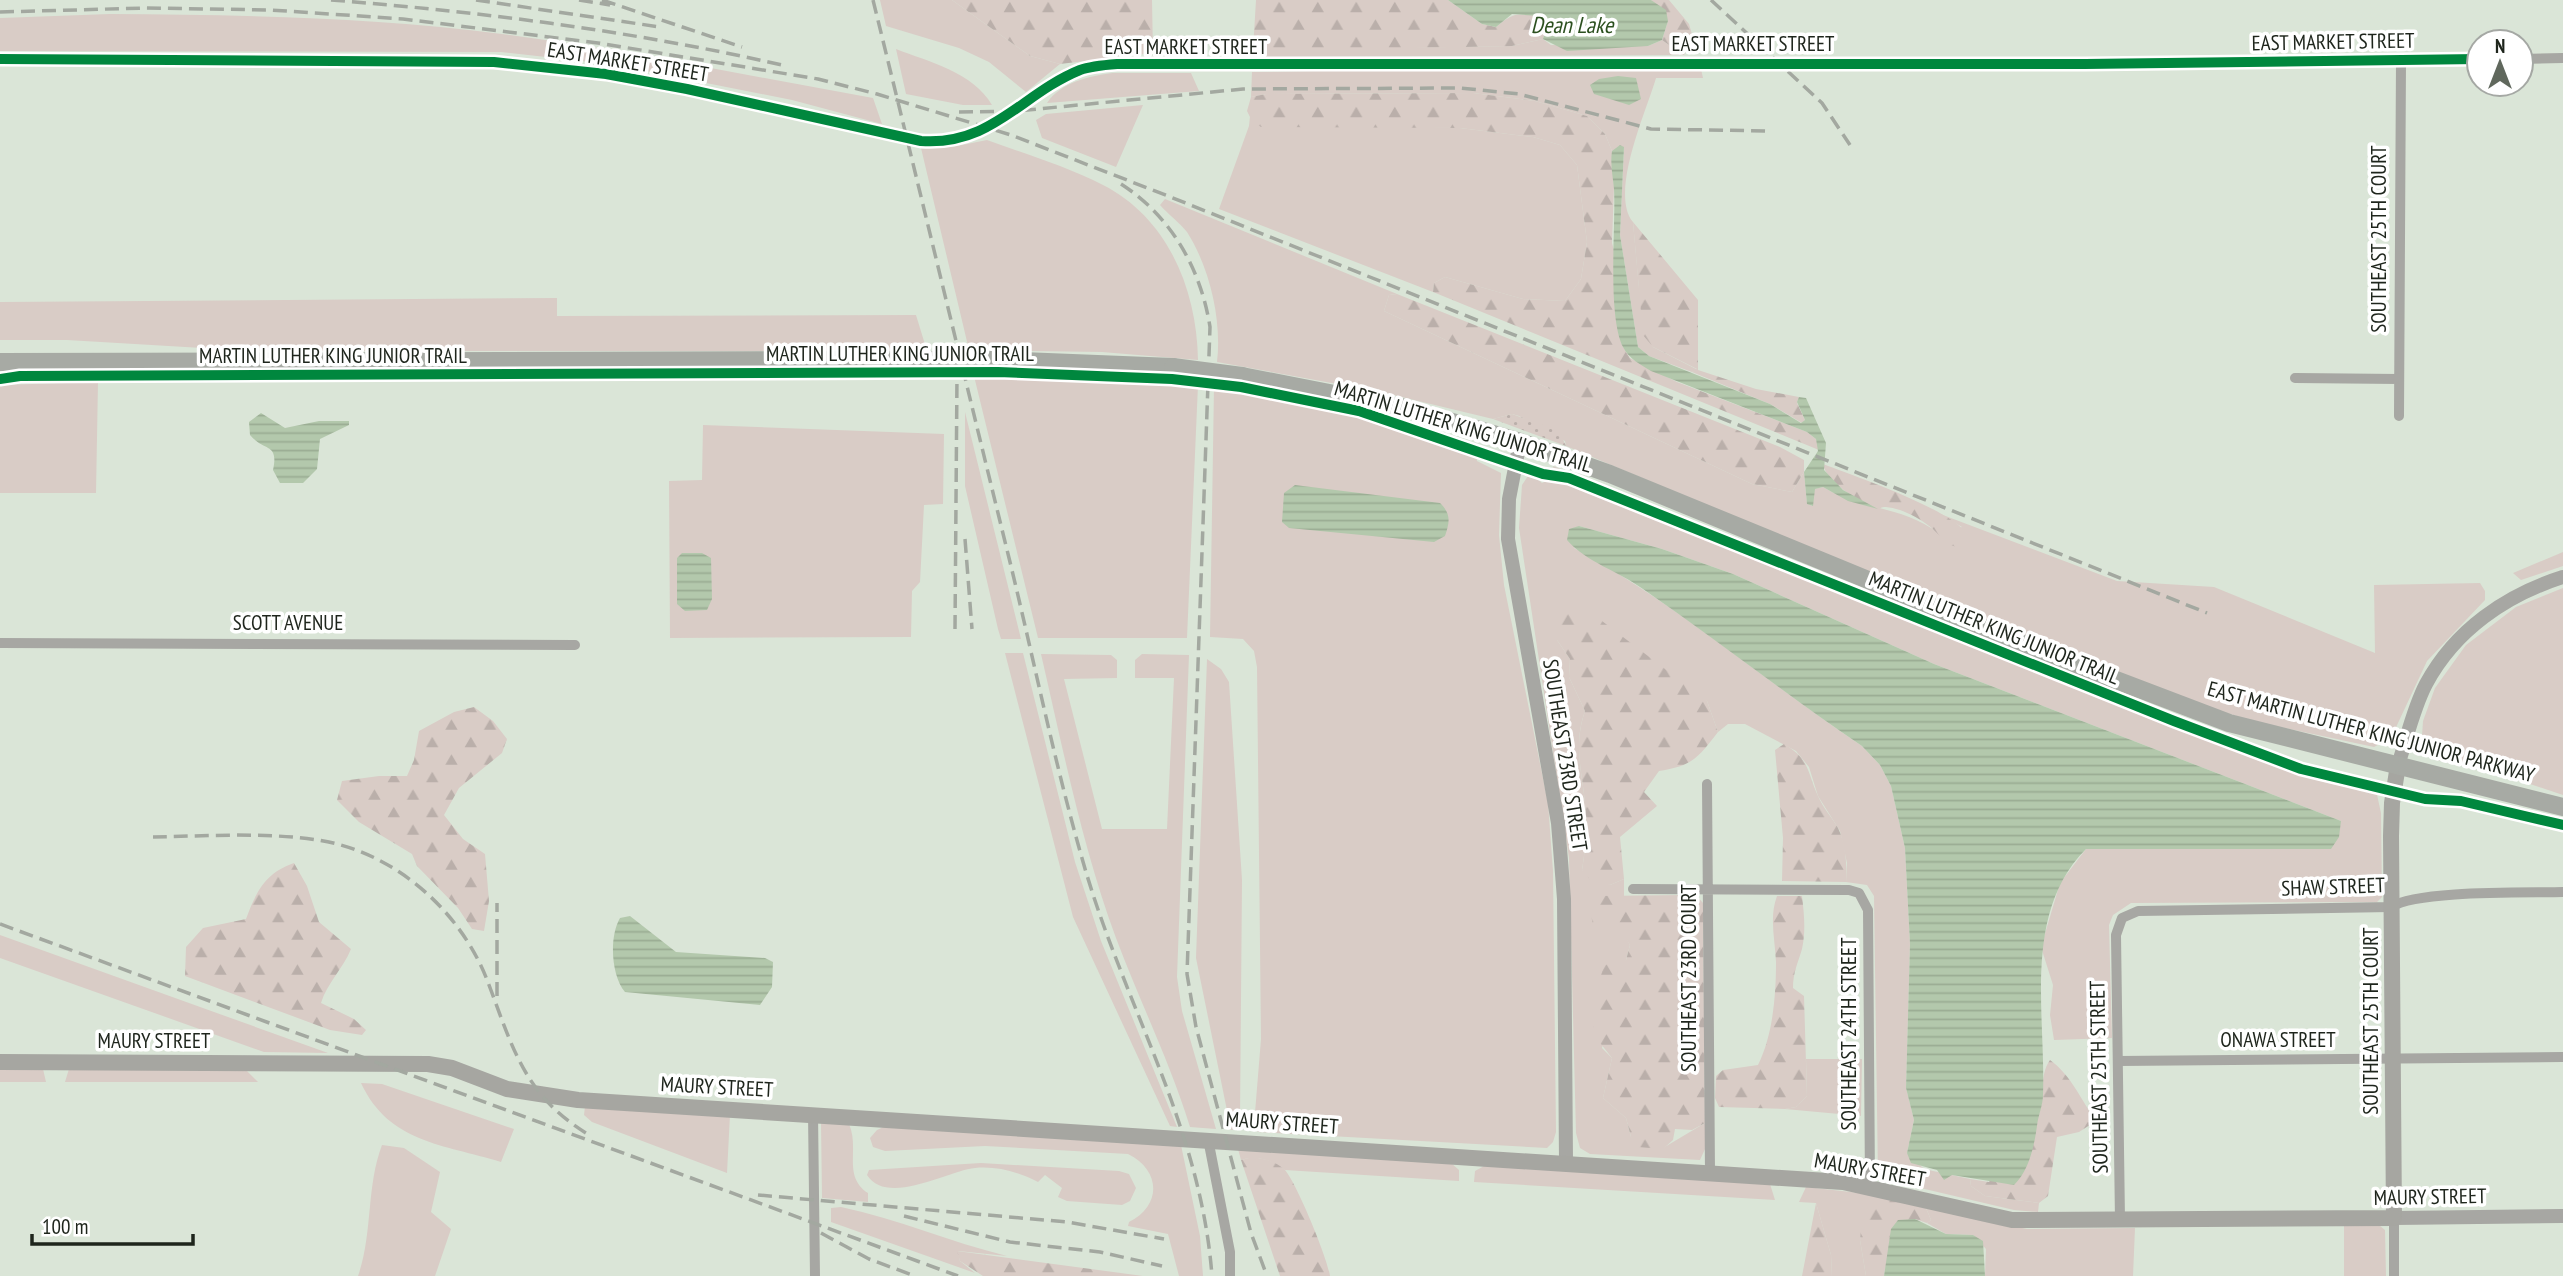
<svg xmlns="http://www.w3.org/2000/svg" width="2563" height="1276" viewBox="0 0 2563 1276" font-family="'PT Sans Narrow',sans-serif">
  <defs>
    <pattern id="forest-firs" width="22" height="20" patternUnits="userSpaceOnUse" patternTransform="scale(1.75)"><rect width="22" height="20" fill="#d9ccc6"/><path d="M5 1l3.5 6h-7zM16 11l3.5 6h-7z" fill="#baafaa"/></pattern>
    <pattern id="garden-dots" width="8" height="8" patternUnits="userSpaceOnUse" patternTransform="scale(1.75)"><rect width="8" height="8" fill="#d9ccc6"/><path d="M2 2h.1M6 6h.1" fill="none" stroke="#baafaa" stroke-width="1.8" stroke-linecap="round"/></pattern>
    <pattern id="water-rules" width="6" height="5" patternUnits="userSpaceOnUse" patternTransform="scale(1.75)"><rect width="6" height="5" fill="#b3c8ac"/><path d="M0 2.5h6" fill="none" stroke="#9aac93"/></pattern>
  </defs>
  <rect width="100%" height="100%" fill="#dae5d7"/>
  <!-- green -->
  <path fill="#d9ccc6" d="M 880,0 L 952,0 L 1030,56 L 1060,64 L 1026,92 L 989,62 L 959,48 L 886,26 Z
    M 110,14 C 241,15 372,17 502,34 C 626,50 749,76 873,98 L 882,124 L 792,100 L 691,80 L 609,64 L 501,52 L 0,51 L 0,18 Z
    M 1543,39 L 1551,45 L 1648,46 L 1662,40 L 1672,47 L 1687,50 L 1684,55 L 1253,57 L 1253,50 L 1512,46 Z
    M 896,49 C 929,62 973,72 992,105 L 963,105 L 906,94 Z
    M 1498,68 L 1701,69 L 1703,78 L 1656,78 C 1646,112 1609,193 1633,222 L 1639,288 L 1653,347 L 1698,370 L 1692,372 L 1649,356 L 1638,347 L 1620,235 L 1624,147 L 1612,151 L 1605,134 L 1587,116 L 1535,101 L 1473,93 L 1266,94 L 1251,97 L 1252,72 Z
    M 1113,73 L 1191,73 L 1199,91 L 1047,103 C 1061,82 1090,76 1113,73 Z
    M 1143,105 L 1116,167 L 1042,138 L 1036,120 L 1046,114 Z
    M 1250,116 L 1253,121 L 1460,128 L 1533,137 L 1560,145 L 1577,165 L 1587,242 L 1581,279 L 1565,301 L 1523,299 L 1445,277 L 1434,283 L 1433,292 L 1219,209 L 1249,126 Z
    M 987,140 C 1025,154 1066,166 1103,185 C 1168,218 1197,290 1198,360 L 1102,352 L 969,350 L 921,148 L 952,147 Z
    M 1165,199 L 1397,294 L 1389,295 L 1384,311 L 1752,484 L 1792,492 L 1804,472 L 1807,503 L 1812,506 L 1814,489 L 1823,487 C 1865,512 1899,504 1940,534 L 1962,527 L 1935,512 L 2117,581 L 2214,587 L 2375,653 L 2374,585 L 2480,583 L 2485,591 L 2485,600 L 2427,661 L 2391,738 L 2374,747 L 2261,723 L 2188,702 L 1910,591 L 1566,446 L 1565,441 L 1519,416 L 1512,414 L 1493,419 L 1381,392 L 1217,362 C 1222,321 1210,268 1187,232 C 1180,223 1168,214 1160,205 Z
    M 557,298 L 557,316 L 916,315 L 927,351 L 253,351 L 67,340 L 0,340 L 0,302 Z
    M 974,376 L 1090,377 L 1198,385 L 1187,638 L 1038,638 Z
    M 98,382 L 96,493 L 0,493 L 0,385 Z
    M 1214,387 L 1374,419 L 1476,453 L 1477,461 L 1501,473 L 1499,535 L 1504,585 L 1548,803 L 1553,871 L 1556,1132 L 1553,1142 L 1547,1148 L 1258,1132 L 1254,1125 L 1261,1039 L 1257,667 L 1254,651 L 1243,639 L 1210,637 Z
    M 965,412 L 1021,639 L 1001,639 L 998,629 L 965,486 Z
    M 703,425 L 944,434 L 943,504 L 924,505 L 920,582 L 912,591 L 911,637 L 670,638 L 669,481 L 702,480 Z
    M 1553,466 L 2212,730 L 2303,764 L 2360,777 L 2369,782 L 2302,767 L 2196,727 L 1563,474 L 1554,470 Z
    M 1530,473 L 1542,483 L 1551,479 L 1568,481 L 2186,729 L 2302,772 L 2376,790 L 2381,813 L 2382,897 L 2377,902 L 2131,903 L 2113,915 L 2109,925 L 2112,1038 L 2054,1040 L 2050,1015 L 2053,985 L 2041,947 L 2060,883 L 2086,849 L 2341,821 L 1934,664 L 1733,574 L 1662,549 L 1579,526 L 1574,548 C 1677,604 1765,681 1862,746 L 1880,765 L 1891,786 L 1905,848 L 1910,944 L 1906,1088 L 1914,1120 L 1907,1153 L 1924,1169 L 1970,1179 L 1971,1186 L 1985,1196 L 2039,1203 L 2038,1212 L 2014,1210 L 1878,1178 L 1874,896 L 1867,885 L 1846,882 L 1847,863 L 1840,831 L 1818,796 L 1809,767 L 1796,751 L 1745,724 L 1728,724 L 1718,732 L 1707,701 L 1557,640 L 1570,659 L 1569,677 L 1585,711 C 1572,748 1584,777 1586,815 C 1587,834 1585,851 1582,870 L 1610,885 L 1624,879 L 1624,897 L 1598,896 L 1612,925 L 1623,932 L 1630,945 L 1602,1048 L 1612,1058 L 1603,1098 L 1626,1118 L 1631,1137 L 1663,1148 L 1705,1123 L 1705,1149 L 1700,1160 L 1590,1154 L 1580,1148 L 1576,1133 L 1569,858 L 1519,528 L 1522,485 Z
    M 2563,552 L 2563,566 L 2521,580 L 2513,573 Z
    M 2563,588 L 2563,795 L 2503,775 L 2437,760 L 2426,750 L 2422,736 L 2423,721 L 2435,688 L 2466,645 L 2516,607 Z
    M 1005,653 L 1023,653 L 1075,862 L 1101,941 L 1177,1127 L 1170,1126 L 1073,917 Z
    M 1041,654 L 1111,655 L 1117,660 L 1117,678 L 1064,679 L 1102,829 L 1167,829 L 1174,678 L 1135,678 L 1135,660 L 1142,654 L 1189,655 L 1177,977 L 1182,1011 L 1216,1129 L 1190,1127 C 1170,1062 1140,1002 1116,938 C 1082,846 1063,749 1041,654 Z
    M 1207,659 L 1221,669 L 1229,682 L 1242,880 L 1240,1120 L 1236,1129 L 1231,1130 L 1196,958 Z
    M 0,935 L 328,1053 L 264,1052 L 0,958 Z
    M 1806,1059 L 1862,1059 L 1861,1116 L 1785,1109 L 1796,1107 L 1807,1096 Z
    M 0,1068 L 43,1069 L 46,1082 L 0,1082 Z
    M 69,1069 L 247,1071 L 258,1082 L 65,1082 Z
    M 361,1083 L 382,1084 L 514,1129 L 501,1162 C 443,1144 389,1143 361,1083 Z
    M 585,1106 L 730,1115 L 727,1173 L 592,1122 L 584,1115 Z
    M 821,1123 L 849,1124 C 860,1149 842,1176 868,1193 L 868,1202 L 822,1198 Z
    M 888,1125 L 1181,1145 L 1200,1236 L 1203,1276 L 1179,1276 L 1168,1234 L 1128,1226 L 1129,1222 C 1162,1206 1161,1170 1128,1154 L 985,1146 L 885,1151 L 873,1147 L 870,1138 L 877,1130 Z
    M 382,1145 L 404,1148 L 440,1172 L 431,1212 L 451,1229 L 435,1276 L 358,1276 C 373,1234 366,1187 382,1145 Z
    M 1238,1149 L 1451,1163 L 1459,1170 L 1459,1181 L 1285,1170 C 1270,1160 1259,1155 1241,1160 Z
    M 981,1163 L 1119,1171 L 1129,1174 L 1136,1188 L 1130,1201 L 1122,1205 L 1067,1201 L 1058,1197 L 1062,1188 L 1045,1175 L 1038,1182 C 1018,1172 998,1166 975,1168 C 950,1170 887,1207 867,1175 L 869,1170 Z
    M 1486,1165 L 1770,1184 L 1775,1200 L 1474,1182 L 1475,1171 Z
    M 1806,1187 L 1869,1194 L 1860,1240 L 1866,1276 L 1832,1276 L 1831,1255 L 1816,1203 L 1799,1202 Z
    M 841,1207 C 898,1219 950,1242 1007,1256 L 958,1251 L 960,1261 L 975,1273 L 831,1222 L 831,1208 Z
    M 1926,1208 L 2027,1229 L 2135,1228 L 2133,1276 L 1985,1276 L 1986,1249 L 1973,1235 L 1946,1234 L 1927,1223 L 1931,1220 Z
    M 2344,1226 L 2380,1226 L 2385,1230 L 2386,1276 L 2344,1276 Z"/>
  <!-- forest -->
  <path fill="url(#forest-firs)" d="M 952,0 L 1152,0 L 1153,53 L 1060,64 L 1030,56 Z
    M 1256,0 L 1448,0 L 1482,24 L 1496,27 C 1513,13 1515,13 1538,16 L 1547,29 L 1543,39 L 1512,46 L 1267,51 L 1253,50 Z
    M 1651,0 L 1669,0 L 1689,24 L 1694,41 L 1687,50 L 1672,47 L 1662,40 L 1668,21 Z
    M 1473,93 L 1535,101 L 1587,116 L 1605,134 L 1612,151 L 1614,186 L 1612,243 L 1616,258 L 1618,326 L 1622,345 L 1630,358 L 1677,382 L 1807,432 L 1816,439 L 1819,450 L 1433,292 L 1434,283 L 1445,277 L 1523,299 L 1565,301 L 1581,279 L 1587,242 L 1577,165 L 1560,145 L 1533,137 L 1460,128 L 1261,127 L 1252,121 L 1247,111 L 1251,97 L 1266,94 Z
    M 1633,222 L 1698,300 L 1698,370 L 1756,389 L 1799,397 L 1797,403 L 1805,420 L 1802,423 L 1770,404 L 1692,372 L 1697,369 L 1653,347 L 1643,335 Z
    M 1397,294 L 1780,447 L 1804,460 L 1804,472 L 1792,492 L 1752,484 L 1384,311 L 1389,295 Z
    M 1823,464 C 1854,476 1951,509 1967,534 L 1957,547 L 1946,544 C 1935,526 1907,509 1886,507 C 1878,507 1883,510 1876,508 C 1858,501 1826,482 1823,464 Z
    M 1565,611 L 1602,621 L 1707,701 L 1718,732 C 1698,758 1692,766 1659,771 L 1644,792 L 1657,806 L 1620,837 L 1624,879 L 1610,885 L 1591,881 L 1582,870 C 1585,851 1587,834 1586,815 C 1584,776 1572,749 1585,711 L 1569,677 L 1570,659 L 1557,640 L 1556,613 Z
    M 474,707 L 493,721 L 507,739 L 502,753 L 459,788 L 444,815 L 463,839 L 485,854 L 489,901 L 484,931 L 472,929 L 458,908 L 417,866 L 412,854 L 359,822 L 337,800 L 342,781 L 379,776 L 407,776 L 414,760 L 419,731 L 454,712 Z
    M 1784,744 C 1810,759 1807,772 1818,796 C 1823,808 1832,817 1838,828 C 1846,844 1847,865 1846,882 L 1782,881 L 1783,838 L 1775,750 Z
    M 294,863 L 307,886 L 319,922 L 351,949 C 343,969 327,983 321,1003 L 354,1019 L 366,1030 L 362,1035 L 330,1030 L 185,976 L 186,947 L 203,928 L 246,919 C 256,892 265,873 294,863 Z
    M 1685,895 L 1697,896 L 1703,903 L 1705,1123 L 1692,1130 L 1675,1129 L 1673,1140 L 1663,1149 L 1638,1147 L 1631,1137 L 1626,1118 L 1603,1098 L 1612,1058 L 1593,1034 L 1597,989 L 1604,965 L 1626,960 L 1630,945 C 1620,928 1613,925 1593,925 L 1589,905 L 1598,896 Z
    M 1777,896 L 1802,896 C 1804,913 1806,931 1802,949 C 1798,963 1793,972 1793,988 L 1804,996 L 1807,1096 L 1796,1107 L 1785,1109 L 1719,1107 L 1715,1098 L 1716,1076 L 1723,1070 L 1758,1065 C 1773,1035 1776,995 1776,962 C 1775,939 1769,917 1777,896 Z
    M 2050,1060 C 2071,1075 2081,1100 2096,1121 L 2079,1132 L 2057,1137 L 2048,1196 L 2039,1203 L 1985,1196 L 1971,1186 L 1970,1179 L 1989,1182 C 2002,1165 2031,1137 2038,1117 C 2046,1098 2038,1077 2050,1060 Z
    M 1253,1157 C 1265,1159 1275,1161 1284,1169 C 1295,1179 1328,1259 1330,1276 L 1280,1276 L 1241,1160 Z
    M 1869,1194 L 1926,1208 L 1931,1220 L 1927,1223 L 1915,1219 L 1885,1269 L 1884,1276 L 1866,1276 L 1860,1240 L 1864,1197 Z
    M 1816,1203 L 1831,1255 L 1832,1276 L 1802,1276 Z
    M 957,1251 L 1143,1276 L 983,1276 L 960,1261 Z"/>
  <!-- garden -->
  <path fill="url(#garden-dots)" d="M 1512,414 L 1559,431 L 1566,446 L 1493,419 Z"/>
  <!-- water -->
  <path fill="url(#water-rules)" d="M 1448,0 L 1651,0 L 1666,10 L 1668,21 L 1662,40 L 1648,46 L 1567,51 L 1543,39 L 1546,29 L 1538,16 L 1512,14 L 1496,27 L 1482,24 Z
    M 1618,76 L 1636,78 L 1641,99 L 1629,105 L 1594,94 L 1590,85 L 1599,79 Z
    M 1620,145 L 1624,147 L 1620,235 L 1638,347 L 1649,356 L 1770,404 L 1801,423 L 1805,420 L 1797,402 L 1799,397 L 1806,398 L 1826,443 L 1824,470 L 1843,490 L 1878,509 L 1848,501 L 1823,487 L 1815,489 L 1813,506 L 1807,504 L 1804,472 L 1818,451 L 1816,439 L 1807,432 L 1651,371 C 1640,364 1629,359 1623,347 C 1607,314 1616,227 1614,189 C 1613,176 1610,165 1612,151 Z
    M 261,413 L 285,428 L 319,421 L 349,421 L 349,425 L 320,439 L 317,469 L 303,483 L 280,483 L 273,470 C 279,442 264,452 250,435 L 249,422 Z
    M 1295,485 L 1440,503 C 1451,514 1450,521 1445,536 L 1434,542 L 1289,528 L 1282,522 L 1284,493 Z
    M 1579,526 L 1662,549 L 1733,574 L 1934,664 L 2341,821 L 2339,837 L 2331,849 L 2086,849 C 2022,913 2046,1014 2043,1095 C 2043,1105 2038,1116 2037,1126 C 2034,1147 2029,1170 2014,1185 L 1952,1175 L 1944,1180 L 1937,1170 L 1911,1163 L 1907,1153 L 1914,1120 L 1906,1088 L 1910,944 L 1905,848 L 1891,786 L 1880,765 L 1862,746 C 1788,696 1717,640 1643,589 C 1620,572 1586,562 1567,540 L 1569,529 Z
    M 682,553 L 702,553 L 711,558 L 712,599 L 707,610 L 685,611 L 677,604 L 677,558 Z
    M 630,916 L 676,952 L 765,958 L 773,962 L 772,987 L 760,1005 L 625,992 C 611,975 609,937 620,918 Z
    M 1915,1219 L 1946,1234 L 1973,1235 L 1983,1241 L 1985,1276 L 1884,1276 L 1891,1229 L 1898,1220 Z"/>
  <g fill="none" stroke-linecap="round" stroke-linejoin="round">
    <!-- minor-tunnel -->
    <path stroke="#b4bfb2" stroke-width="10" stroke-dasharray="10 5" stroke-linecap="butt" d="M 2148,64 L 2188,63"/>
    <!-- minor -->
    <path stroke="#a7a7a3" stroke-width="10" d="M 0,59 L 494,62 L 606,74 L 687,89 L 921,141 C 992,146 1021,94 1080,70 C 1091,66 1104,65 1117,64 L 2148,64
      M 2521,59 L 2563,58
      M 2188,63 L 2479,59
      M 2295,378 L 2399,379
      M 2399,416 L 2401,61
      M 0,643 L 575,645
      M 1707,784 L 1710,1173
      M 1633,889 L 1849,890 L 1859,893 L 1868,910 L 1870,1187
      M 2119,1061 L 2563,1057
      M 813,1113 L 815,1276
      M 1208,1139 L 1230,1252 L 1230,1276
      M 2394,1218 L 2394,1276
      M 2120,1220 L 2116,935 L 2122,918 L 2138,911 L 2391,907 C 2418,890 2526,893 2563,892"/>
    <!-- tertiary -->
    <path stroke="#a7a7a3" stroke-width="14" d="M 1520,442 L 1509,499 L 1508,539 L 1558,823 L 1564,899 L 1566,1162
      M 2398,765 C 2407,738 2413,709 2426,684 C 2455,630 2506,595 2563,577
      M 2394,1218 L 2563,1216"/>
    <!-- secondary -->
    <path stroke="#a6a6a1" stroke-width="16" d="M 0,1062 L 428,1064 L 452,1068 L 507,1089 L 578,1100 L 1843,1182 L 2012,1220 L 2394,1218 L 2391,836 L 2392,803 L 2398,765"/>
    <!-- primary -->
    <path stroke="#a7aaa4" stroke-width="18" d="M 995,360 L 1173,367
      M 0,362 L 925,360
      M 1242,376 L 1401,407 L 1520,442 L 1610,474 L 2058,658 L 2229,723 L 2563,807"/>
    <!-- rail -->
    <path stroke="#a3a8a0" stroke-width="3.5" stroke-dasharray="14 7" stroke-linecap="butt" d="M 331,0 C 483,12 633,31 782,65
      M 476,0 L 660,27
      M 579,0 L 610,5
      M 602,0 L 742,47
      M 873,0 C 919,187 964,375 1010,562 C 1035,665 1056,770 1086,872 C 1127,1010 1201,1129 1212,1276
      M 1711,0 L 1822,103 L 1850,145
      M 0,12 L 146,8 L 271,10 L 403,19 L 598,43 L 818,79 L 877,94 L 1011,135 L 1168,196 L 2207,613
      M 959,112 L 1017,111 L 1243,89 L 1460,88 L 1519,94 L 1651,129 L 1769,131
      M 1121,184 C 1171,216 1201,269 1210,327 L 1187,974 L 1196,1027 L 1251,1233 L 1267,1276
      M 965,539 L 972,629
      M 955,629 L 957,375
      M 153,837 C 207,836 264,832 318,840 C 396,852 463,913 489,985 C 513,1049 525,1095 586,1133
      M 0,924 L 958,1276
      M 497,996 L 497,903
      M 758,1195 L 1067,1222 L 1164,1239
      M 904,1216 L 1010,1242 L 1100,1252 L 1162,1266
      M 821,1233 L 869,1259 L 915,1276"/>
    <!-- primary-bridge -->
    <path stroke="#a7aaa4" stroke-width="18" d="M 925,360 L 995,360
      M 1173,367 L 1242,376"/>
    <!-- cycleway casing -->
    <g stroke="#fff" stroke-width="15">
      <path id="cycleway" d="M 0,59 L 494,62 L 606,74 L 687,89 L 921,141 C 992,146 1021,94 1080,70 C 1091,66 1104,65 1117,64 L 2085,64 L 2479,59
        M 0,379 L 20,376 L 998,372 L 1172,379 L 1241,387 L 1359,411 L 1543,474 L 1569,478 L 2174,721 L 2301,769 L 2425,799 L 2461,801 L 2563,825"/>
    </g>
    <!-- cycleway -->
    <use href="#cycleway" stroke="#00873e" stroke-width="10"/>
  </g>
  <g text-anchor="middle" stroke-width="7" stroke-linejoin="round" paint-order="stroke">
    <!-- street labels -->
    <g font-size="21" fill="#1e251c" stroke="#fff">
      <text transform="translate(2333 42) rotate(-1)" y="7">EAST MARKET STREET</text>
      <text x="1753" y="51">EAST MARKET STREET</text>
      <text x="1186" y="54">EAST MARKET STREET</text>
      <text transform="translate(628 62) rotate(9)" y="7">EAST MARKET STREET</text>
      <text transform="translate(2379 239) rotate(-90)" y="7">SOUTHEAST 25TH COURT</text>
      <text x="900" y="361">MARTIN LUTHER KING JUNIOR TRAIL</text>
      <text x="333" y="363">MARTIN LUTHER KING JUNIOR TRAIL</text>
      <text transform="translate(1463 427) rotate(17)" y="7">MARTIN LUTHER KING JUNIOR TRAIL</text>
      <text x="288" y="630">SCOTT AVENUE</text>
      <text transform="translate(1994 628) rotate(22)" y="7">MARTIN LUTHER KING JUNIOR TRAIL</text>
      <text transform="translate(2371 732) rotate(15)" y="7">EAST MARTIN LUTHER KING JUNIOR PARKWAY</text>
      <text transform="translate(1565 755) rotate(81)" y="7">SOUTHEAST 23RD STREET</text>
      <text transform="translate(2333 887) rotate(-2)" y="7">SHAW STREET</text>
      <text transform="translate(1689 978) rotate(-90)" y="7">SOUTHEAST 23RD COURT</text>
      <text transform="translate(2371 1021) rotate(-90)" y="7">SOUTHEAST 25TH COURT</text>
      <text transform="translate(1849 1034) rotate(-90)" y="7">SOUTHEAST 24TH STREET</text>
      <text x="2278" y="1047">ONAWA STREET</text>
      <text x="154" y="1048">MAURY STREET</text>
      <text transform="translate(2099 1077) rotate(-91)" y="7">SOUTHEAST 25TH STREET</text>
      <text transform="translate(717 1087) rotate(3)" y="7">MAURY STREET</text>
      <text transform="translate(1282 1123) rotate(4)" y="7">MAURY STREET</text>
      <text transform="translate(1870 1170) rotate(10)" y="7">MAURY STREET</text>
      <text transform="translate(2430 1197) rotate(-1)" y="7">MAURY STREET</text>
    </g>
    <!-- water labels -->
    <g font-size="23" font-style="italic" fill="#2c501f" stroke="#fff">
      <text x="1572" y="33">Dean Lake</text>
    </g>
  </g>
  <!-- north arrow -->
  <g transform="translate(2500 63)"><circle r="33" fill="#ffffff" stroke="#a5a8a4" stroke-width="2"/>
  <path d="M0-5L12 26L0 18L-12 26Z" fill="#60685d"/>
  <text y="-10" font-size="19" font-weight="bold" text-anchor="middle" fill="#1e251c">N</text>
  </g>
  <!-- scale -->
  <path d="M32 1234v10h161v-10" fill="none" stroke="#1e251c" stroke-width="3.5"/>
  <text x="42" y="1234" font-size="21" fill="#1e251c" stroke="#ffffff" stroke-width="5" paint-order="stroke">100 m</text>
</svg>
